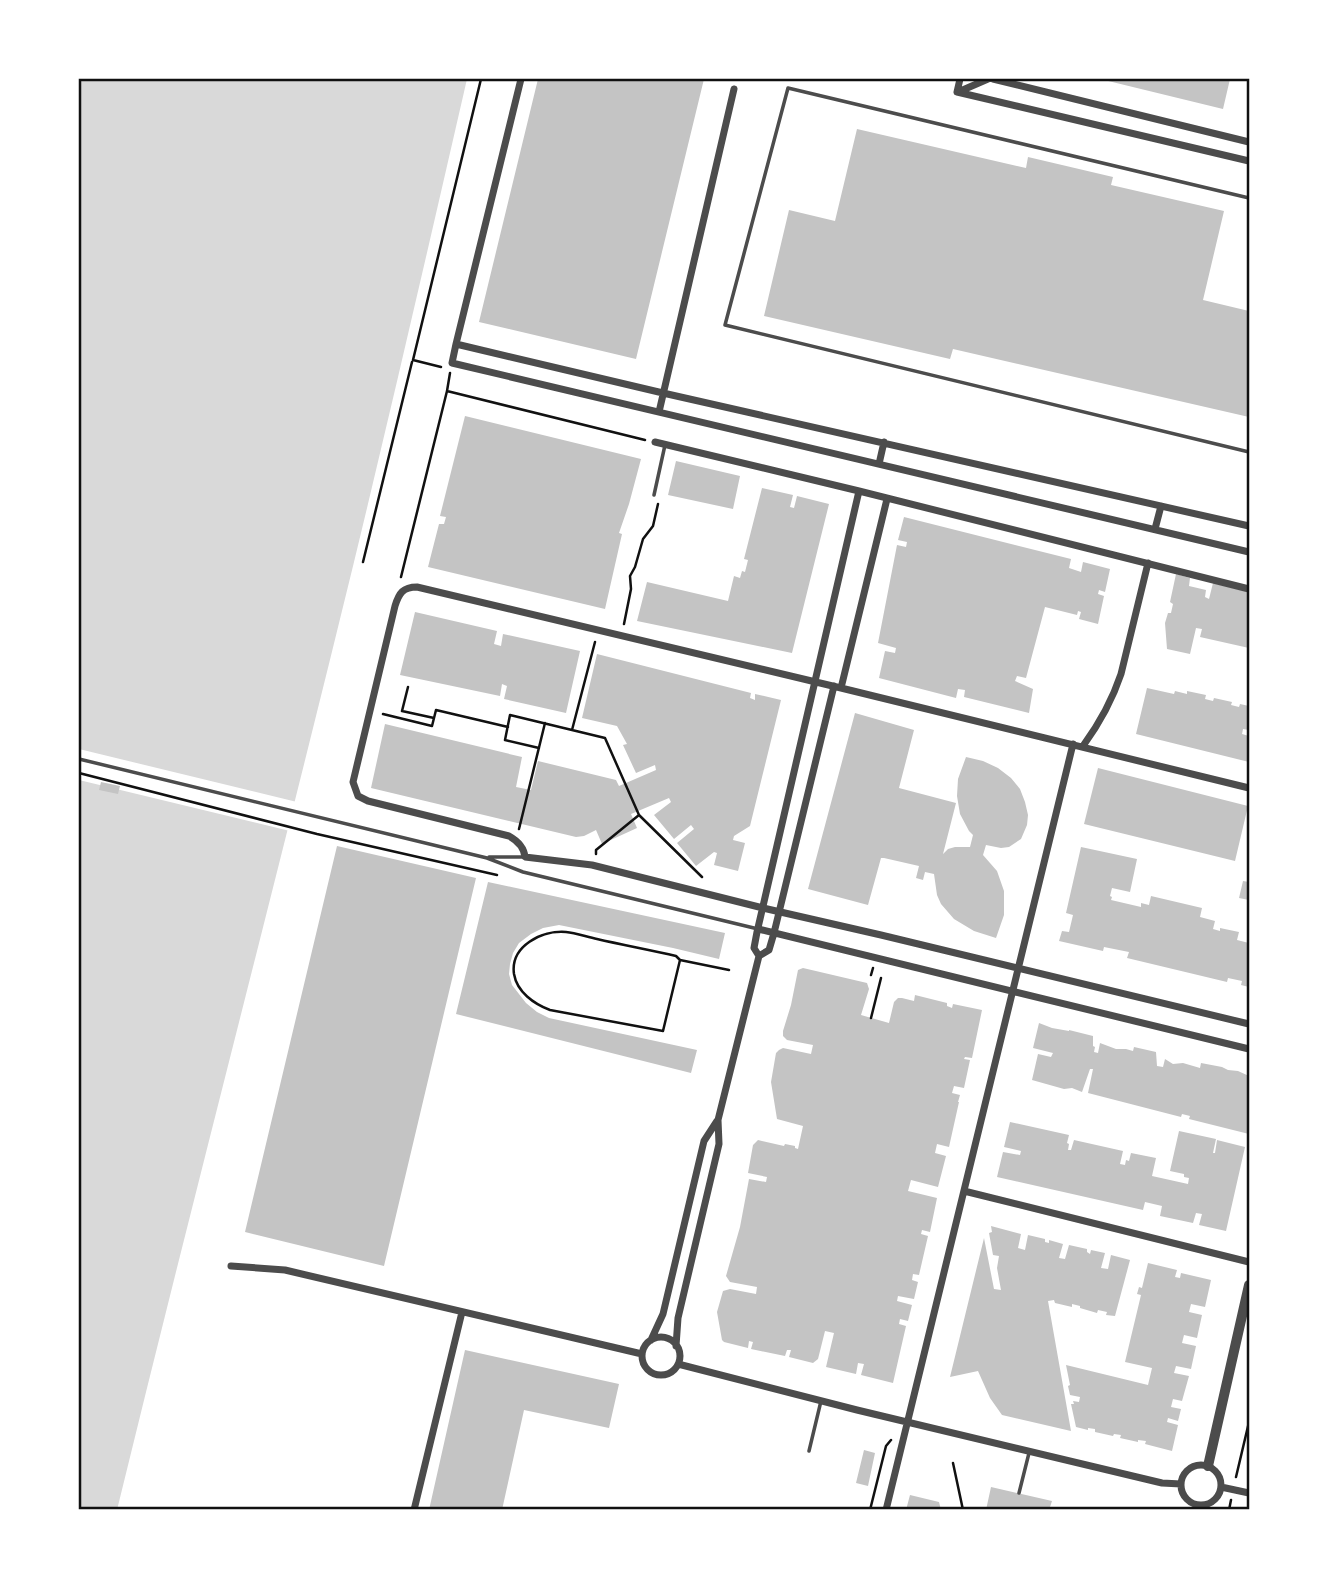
<svg xmlns="http://www.w3.org/2000/svg" width="1328" height="1589" viewBox="0 0 1328 1589" font-family="'Asap Condensed',sans-serif">
  <rect width="100%" height="100%" fill="#fff"/>
  <!-- water -->
  <path fill="#d9d9d9" d="M 79,79 L 467,79 C 430,240 393,401 354,562 C 277,878 194,1194 117,1510 L 79,1510 Z"/>
  <!-- pier -->
  <path fill="#fff" d="M 79,749 L 297,802 L 290,831 L 79,780 Z"/>
  <!-- building -->
  <path fill="#c4c4c4" d="M 538,79 L 704,79 L 636,359 L 479,322 Z
    M 1100,79 L 1230,79 L 1223,109 Z
    M 857,129 L 1026,168 L 1028,157 L 1113,177 L 1111,185 L 1224,211 L 1203,300 L 1249,311 L 1249,417 L 953,349 L 950,359 L 764,316 L 789,210 L 835,221 Z
    M 465,416 L 641,459 L 629,504 L 619,533 L 622,534 L 605,609 L 428,567 L 439,524 L 444,524 L 446,517 L 440,516 Z
    M 676,461 L 740,476 L 733,509 L 668,495 Z
    M 762,488 L 793,495 L 790,507 L 794,508 L 797,496 L 829,504 L 792,653 L 637,621 L 647,582 L 728,601 L 734,576 L 740,578 L 742,571 L 745,572 L 748,560 L 744,559 Z
    M 904,517 L 1071,559 L 1069,568 L 1081,572 L 1083,562 L 1110,569 L 1105,592 L 1099,590 L 1098,594 L 1104,596 L 1098,624 L 1079,619 L 1081,612 L 1078,611 L 1077,615 L 1045,607 L 1026,678 L 1017,676 L 1015,681 L 1033,689 L 1029,713 L 964,697 L 965,690 L 958,689 L 956,698 L 879,678 L 885,651 L 895,653 L 896,648 L 878,643 L 897,545 L 906,547 L 907,542 L 898,540 Z
    M 1176,574 L 1190,578 L 1189,586 L 1206,590 L 1205,597 L 1209,599 L 1213,583 L 1249,592 L 1249,648 L 1200,637 L 1202,629 L 1196,628 L 1190,654 L 1167,649 L 1165,623 L 1168,613 L 1171,613 L 1173,604 L 1170,602 Z
    M 415,612 L 497,631 L 494,644 L 501,646 L 503,634 L 580,651 L 566,713 L 504,699 L 507,686 L 502,684 L 500,696 L 400,675 Z
    M 597,654 L 751,693 L 750,698 L 755,700 L 755,694 L 781,700 L 750,826 L 734,836 L 733,840 L 745,843 L 738,871 L 714,865 L 717,853 L 714,852 L 696,866 L 677,843 L 694,829 L 691,825 L 674,839 L 654,815 L 671,802 L 669,798 L 631,814 L 637,828 L 602,844 L 596,830 L 584,836 L 576,837 L 371,788 L 385,724 L 522,757 L 516,787 L 531,790 L 538,761 L 616,780 L 619,786 L 656,770 L 655,765 L 636,773 L 623,745 L 627,744 L 617,726 L 582,718 Z
    M 1147,688 L 1174,694 L 1175,691 L 1187,694 L 1187,691 L 1206,695 L 1205,699 L 1213,701 L 1214,698 L 1232,702 L 1231,705 L 1239,707 L 1240,704 L 1249,706 L 1249,730 L 1243,729 L 1242,734 L 1249,736 L 1249,762 L 1136,734 Z
    M 855,713 L 914,730 L 899,788 L 956,803 L 943,854 L 948,849 L 955,847 L 970,847 L 973,835 L 969,831 L 960,814 L 957,796 L 958,779 L 966,757 L 983,761 L 998,768 L 1011,778 L 1020,789 L 1025,802 L 1028,815 L 1027,825 L 1021,839 L 1009,847 L 1001,848 L 986,845 L 983,855 L 997,871 L 1004,891 L 1004,915 L 996,938 L 974,931 L 954,919 L 941,904 L 937,895 L 934,874 L 925,872 L 923,880 L 916,878 L 919,866 L 884,858 L 881,858 L 868,905 L 808,889 Z
    M 1098,768 L 1248,806 L 1235,861 L 1084,824 Z
    M 101,782 L 120,786 L 118,794 L 99,790 Z
    M 337,846 L 476,878 L 384,1266 L 245,1232 Z
    M 1081,847 L 1137,859 L 1130,892 L 1112,888 L 1110,896 L 1112,897 L 1111,900 L 1141,907 L 1141,903 L 1149,905 L 1151,896 L 1202,908 L 1200,917 L 1215,921 L 1213,929 L 1220,931 L 1220,928 L 1239,932 L 1237,940 L 1249,943 L 1249,987 L 1241,985 L 1242,981 L 1228,978 L 1227,982 L 1127,958 L 1129,952 L 1104,947 L 1103,951 L 1059,941 L 1062,931 L 1069,932 L 1073,915 L 1066,913 Z
    M 1243,881 L 1249,882 L 1249,900 L 1239,898 Z
    M 488,882 L 725,933 L 719,959 L 673,948 L 559,925 L 543,928 L 531,934 L 519,943 L 513,953 L 510,964 L 509,974 L 512,985 L 526,1003 L 537,1012 L 549,1018 L 697,1050 L 691,1073 L 456,1014 Z
    M 803,968 L 867,983 L 869,989 L 861,1015 L 889,1023 L 894,1002 L 898,998 L 902,998 L 914,1001 L 915,995 L 947,1003 L 947,1006 L 952,1008 L 953,1004 L 982,1010 L 972,1058 L 965,1057 L 964,1059 L 970,1060 L 964,1088 L 954,1086 L 952,1093 L 960,1095 L 958,1102 L 959,1102 L 949,1147 L 937,1144 L 935,1153 L 946,1156 L 938,1187 L 911,1180 L 908,1191 L 937,1198 L 930,1232 L 922,1230 L 921,1234 L 928,1236 L 919,1275 L 913,1274 L 912,1280 L 918,1282 L 914,1299 L 898,1296 L 897,1301 L 912,1305 L 908,1321 L 900,1319 L 899,1324 L 906,1326 L 893,1383 L 861,1375 L 864,1364 L 858,1363 L 856,1374 L 826,1367 L 834,1333 L 825,1331 L 818,1359 L 813,1363 L 789,1357 L 791,1350 L 787,1350 L 785,1356 L 751,1349 L 753,1342 L 749,1341 L 748,1348 L 724,1342 L 722,1340 L 717,1312 L 723,1291 L 730,1289 L 756,1294 L 757,1287 L 730,1282 L 726,1276 L 740,1227 L 749,1179 L 766,1182 L 767,1177 L 748,1173 L 753,1145 L 758,1140 L 784,1146 L 785,1144 L 795,1146 L 795,1148 L 798,1149 L 803,1126 L 777,1119 L 771,1082 L 776,1053 L 779,1050 L 783,1048 L 811,1054 L 813,1045 L 787,1040 L 783,1036 L 783,1031 L 791,1005 L 798,970 Z
    M 1039,1023 L 1052,1028 L 1069,1031 L 1069,1030 L 1093,1036 L 1093,1046 L 1095,1047 L 1094,1052 L 1098,1053 L 1100,1043 L 1116,1049 L 1126,1049 L 1133,1051 L 1134,1047 L 1156,1052 L 1157,1066 L 1163,1067 L 1165,1059 L 1173,1064 L 1183,1063 L 1200,1068 L 1201,1063 L 1222,1067 L 1228,1070 L 1238,1071 L 1249,1076 L 1249,1100 L 1248,1100 L 1247,1107 L 1249,1107 L 1249,1134 L 1189,1119 L 1190,1116 L 1182,1114 L 1181,1117 L 1088,1093 L 1093,1069 L 1090,1069 L 1082,1092 L 1072,1088 L 1064,1089 L 1032,1080 L 1038,1054 L 1051,1057 L 1053,1053 L 1033,1048 Z
    M 1010,1122 L 1069,1135 L 1067,1143 L 1069,1144 L 1068,1150 L 1071,1150 L 1074,1140 L 1123,1151 L 1120,1164 L 1125,1165 L 1126,1160 L 1129,1161 L 1131,1153 L 1156,1158 L 1152,1176 L 1188,1184 L 1189,1178 L 1184,1177 L 1184,1174 L 1170,1171 L 1179,1131 L 1216,1139 L 1213,1153 L 1215,1153 L 1217,1140 L 1245,1147 L 1226,1231 L 1199,1225 L 1202,1214 L 1196,1213 L 1193,1223 L 1160,1216 L 1162,1206 L 1145,1202 L 1143,1210 L 997,1177 L 1003,1152 L 1020,1155 L 1021,1151 L 1004,1147 Z
    M 991,1226 L 1021,1234 L 1018,1248 L 1025,1250 L 1028,1235 L 1045,1239 L 1045,1242 L 1049,1243 L 1049,1240 L 1063,1244 L 1059,1258 L 1065,1259 L 1069,1245 L 1087,1249 L 1087,1252 L 1090,1254 L 1091,1250 L 1105,1253 L 1101,1268 L 1108,1269 L 1111,1255 L 1130,1260 L 1115,1316 L 1106,1315 L 1107,1312 L 1098,1310 L 1097,1313 L 1080,1308 L 1080,1306 L 1072,1304 L 1072,1307 L 1055,1303 L 1054,1300 L 1048,1301 L 1071,1431 L 1002,1415 L 990,1398 L 978,1371 L 950,1377 L 984,1238 L 994,1289 L 1001,1290 L 997,1268 L 999,1256 L 993,1255 L 989,1233 L 992,1232 Z
    M 1148,1263 L 1177,1270 L 1175,1277 L 1180,1278 L 1181,1273 L 1211,1280 L 1205,1307 L 1191,1304 L 1189,1312 L 1202,1315 L 1197,1338 L 1184,1335 L 1182,1343 L 1196,1346 L 1191,1369 L 1176,1366 L 1174,1373 L 1189,1376 L 1182,1401 L 1173,1399 L 1171,1407 L 1181,1409 L 1178,1421 L 1168,1418 L 1167,1422 L 1178,1425 L 1172,1451 L 1145,1444 L 1146,1441 L 1138,1440 L 1138,1442 L 1120,1438 L 1121,1435 L 1114,1434 L 1113,1436 L 1095,1432 L 1095,1429 L 1088,1428 L 1088,1430 L 1076,1427 L 1071,1404 L 1074,1404 L 1073,1401 L 1079,1402 L 1080,1397 L 1070,1395 L 1068,1386 L 1070,1385 L 1066,1365 L 1148,1385 L 1152,1368 L 1125,1362 L 1141,1295 L 1137,1294 L 1139,1287 L 1142,1288 Z
    M 465,1350 L 619,1384 L 609,1428 L 524,1410 L 502,1510 L 429,1510 Z
    M 864,1450 L 875,1453 L 868,1486 L 856,1483 Z
    M 991,1487 L 1052,1501 L 1049,1510 L 986,1510 Z
    M 910,1495 L 939,1502 L 941,1510 L 906,1510 Z"/>
  <g fill="none" stroke-linecap="round" stroke-linejoin="round">
    <!-- path -->
    <path stroke="#111" stroke-width="2.5" d="M 441,367 L 413,360 L 481,79
      M 447,391 L 450,373
      M 363,562 L 412,362
      M 401,577 L 447,391 L 645,440
      M 624,624 L 631,589 L 630,576 L 635,567 L 643,539 L 653,526 L 658,504
      M 408,687 L 402,711 L 434,718 L 436,710 L 508,727
      M 383,714 L 432,726 L 434,718
      M 572,730 L 595,642
      M 539,748 L 505,740 L 510,715 L 605,738 L 639,815 L 702,877
      M 79,773 L 317,834 L 497,875
      M 519,829 L 545,723
      M 596,854 L 596,850 L 639,815
      M 680,960 L 663,1031 L 550,1010 C 534,1004 517,992 514,974 C 510,946 542,930 566,932 C 576,933 587,937 597,939 C 623,945 650,950 676,956 L 680,960 L 729,970
      M 871,975 L 873,968
      M 871,1018 L 881,978
      M 953,1463 L 963,1510
      M 1236,1477 L 1249,1422
      M 870,1510 L 886,1446 L 891,1440
      M 1229,1510 L 1231,1500"/>
    <!-- service -->
    <path stroke="#4c4c4c" stroke-width="3.5" d="M 1249,198 L 788,88 L 725,325 L 1249,452
      M 654,495 L 665,445
      M 79,759 L 487,858 L 523,872 L 758,929
      M 489,857 L 523,857
      M 809,1451 L 821,1401
      M 1019,1493 L 1029,1453"/>
    <!-- minor -->
    <path stroke="#4c4c4c" stroke-width="7" d="M 993,79 L 1249,142
      M 957,92 L 1249,161
      M 957,92 L 960,79
      M 958,92 L 988,79
      M 456,344 L 521,79
      M 659,412 L 734,89
      M 655,442 L 859,491 L 1249,589
      M 879,464 L 884,442
      M 1249,526 L 663,393 L 456,344 L 452,363 L 1249,552
      M 1155,529 L 1161,506
      M 834,686 L 774,933 L 769,950 L 759,956 L 754,948 L 757,932 L 859,491
      M 841,688 L 887,499
      M 1083,746 C 1099,724 1112,701 1121,674 L 1148,563
      M 1249,788 L 841,688 L 417,587 C 403,587 399,593 395,606 L 353,782 L 358,796 L 368,801 L 509,836 C 518,841 524,847 525,857 L 592,865 L 763,908 L 881,935 L 1249,1024
      M 758,929 L 1249,1049
      M 964,1191 L 1249,1262
      M 231,1266 L 285,1270 L 642,1354
      M642 1356a19 19 0 1 1 38 0a19 19 0 1 1-38 0Z
      M 651,1340 L 663,1314 L 704,1141 L 717,1121
      M 676,1346 L 678,1318 L 719,1144 L 718,1120 L 759,956
      M 678,1364 L 857,1410 L 1162,1483 L 1181,1484
      M1181 1485a20 20 0 1 1 40 0a20 20 0 1 1-40 0Z
      M 1221,1487 L 1249,1493
      M 414,1510 L 462,1312
      M 886,1510 L 1073,744"/>
    <!-- tertiary -->
    <path stroke="#4c4c4c" stroke-width="10" d="M 1208,1466 L 1249,1285"/>
  </g>
  <!-- border -->
  <rect width="1328" height="1589" fill="none" stroke="#ffffff" stroke-width="161"/>
  <rect x="80" y="80" width="1168" height="1428" fill="none" stroke="#111" stroke-width="2.5"/>
</svg>
